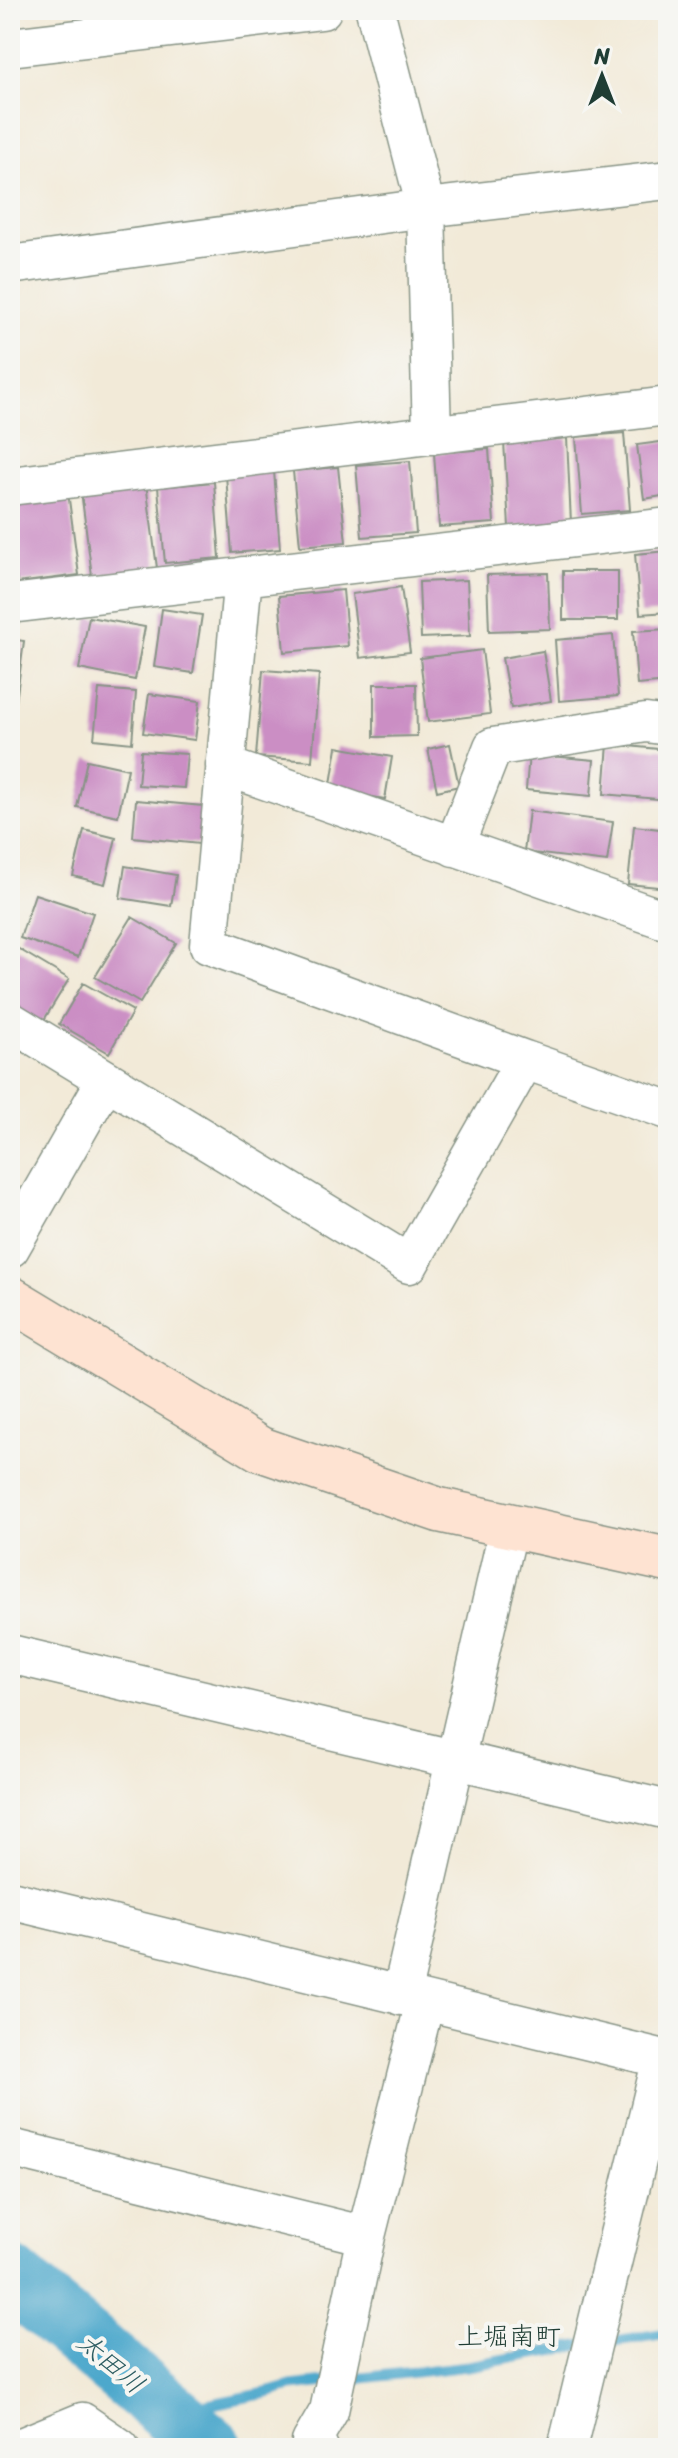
<svg xmlns="http://www.w3.org/2000/svg" width="678" height="2458" viewBox="0 0 678 2458" font-family="Sriracha,'Klee One',sans-serif">
  <rect width="100%" height="100%" fill="#f6f6f2"/>
  <filter id="ink" filterUnits="userSpaceOnUse"><feTurbulence type="fractalNoise" baseFrequency=".0125" numOctaves="2"/><feDisplacementMap in="SourceGraphic" scale="16" xChannelSelector="R" yChannelSelector="G"/><feConvolveMatrix kernelMatrix="1 2 1 2 8 2 1 2 1" color-interpolation-filters="sRGB"/></filter>
  <filter id="wash" filterUnits="userSpaceOnUse"><feTurbulence type="fractalNoise" baseFrequency=".006" numOctaves="4" result="noise"/><feDisplacementMap in="SourceGraphic" scale="32" xChannelSelector="R" yChannelSelector="G"/><feGaussianBlur stdDeviation="1.8" result="paint"/><feColorMatrix in="noise" values="0 0 0 0 0 0 0 0 0 0 0 0 0 0 0 0 0 1.4 0 .05"/><feComposite in="paint" operator="in"/></filter>
  <g filter="url(#wash)">
    <rect width="100%" height="100%" fill="#f2ead8"/>
    <g fill="none" stroke-linecap="round" stroke-linejoin="round">
      <!-- stream -->
      <path stroke="#4ea8cc" stroke-width="11" d="M 601,2343 L 668,2333
        M 168,2413 L 271,2392 L 291,2386 L 468,2366 L 584,2345"/>
      <!-- river -->
      <path stroke="#4ea8cc" stroke-width="64" d="M 10,2278 L 212,2448"/>
    </g>
    <g id="blocks">
      <!-- building -->
      <path fill="#cb8ec4" d="M 624,433 L 630,510 L 582,514 L 576,437 Z
        M 567,438 L 571,523 L 509,527 L 504,442 Z
        M 668,441 L 668,495 L 644,499 L 637,445 Z
        M 489,449 L 494,523 L 439,527 L 434,453 Z
        M 410,461 L 416,533 L 362,537 L 356,465 Z
        M 338,467 L 346,542 L 300,546 L 293,471 Z
        M 274,471 L 280,549 L 232,553 L 226,475 Z
        M 214,482 L 220,558 L 165,563 L 158,487 Z
        M 146,483 L 157,568 L 92,576 L 81,491 Z
        M 68,492 L 79,575 L 17,583 L 10,529 L 10,499 Z
        M 668,551 L 668,612 L 640,614 L 635,554 Z
        M 563,571 L 618,571 L 618,620 L 563,620 Z
        M 548,573 L 550,629 L 489,631 L 487,575 Z
        M 467,580 L 470,636 L 421,638 L 419,582 Z
        M 401,587 L 410,652 L 360,658 L 352,594 Z
        M 343,590 L 348,646 L 284,652 L 279,596 Z
        M 162,609 L 202,615 L 193,673 L 154,667 Z
        M 89,617 L 145,627 L 135,680 L 79,669 Z
        M 668,629 L 668,682 L 637,685 L 633,631 Z
        M 613,635 L 618,696 L 559,701 L 555,640 Z
        M 10,639 L 24,641 L 16,702 L 10,702 Z
        M 482,650 L 490,714 L 428,722 L 420,658 Z
        M 543,651 L 551,701 L 511,708 L 502,658 Z
        M 263,670 L 319,674 L 312,761 L 256,757 Z
        M 374,684 L 416,684 L 417,736 L 374,737 Z
        M 99,689 L 136,692 L 132,743 L 94,739 Z
        M 149,694 L 200,701 L 195,740 L 143,733 Z
        M 450,744 L 459,786 L 437,791 L 428,749 Z
        M 608,744 L 668,750 L 668,800 L 604,794 Z
        M 337,747 L 392,757 L 385,799 L 330,790 Z
        M 141,751 L 187,754 L 184,788 L 138,785 Z
        M 529,754 L 594,760 L 591,796 L 526,790 Z
        M 87,760 L 128,769 L 118,816 L 77,807 Z
        M 136,800 L 203,806 L 199,844 L 133,837 Z
        M 529,811 L 613,822 L 607,862 L 524,852 Z
        M 634,826 L 668,830 L 668,888 L 628,884 Z
        M 84,830 L 116,838 L 105,884 L 73,876 Z
        M 125,866 L 176,875 L 171,906 L 120,898 Z
        M 35,894 L 93,913 L 78,957 L 20,938 Z
        M 132,917 L 176,943 L 140,1003 L 95,977 Z
        M 12,945 L 69,979 L 39,1028 L 10,1010 L 10,948 Z
        M 83,983 L 133,1011 L 109,1053 L 59,1024 Z"/>
    </g>
  </g>
  <g filter="url(#ink)">
    <use href="#blocks" fill-opacity="0" stroke="#889486" stroke-width="2"/>
    <g fill="none" stroke-linecap="round" stroke-linejoin="round">
      <!-- street casing -->
      <g stroke="#889486" stroke-width="41">
        <path id="street" d="M 375,10 L 426,208 L 432,435
          M 10,47 L 322,10
          M 10,265 L 426,208 L 668,180
          M 10,486 L 668,406
          M 243,576 L 209,945 L 525,1060
          M 10,604 L 668,527
          M 225,766 L 668,921
          M 454,847 L 493,747 L 646,723 L 668,726
          M 10,1021 L 409,1264 L 525,1060 L 668,1110
          M 10,1248 L 106,1080
          M 10,1654 L 668,1810
          M 10,1900 L 668,2060
          M 401,1996 L 509,1526
          M 10,2148 L 366,2236
          M 19,2448 L 82,2422 L 120,2448
          M 319,2448 L 311,2442 L 329,2411 L 366,2236 L 425,2002
          M 567,2448 L 662,2058"/>
      </g>
      <!-- secondary casing -->
      <g stroke="#889486" stroke-width="47">
        <path id="secondary" d="M 10,1298 L 260,1449 L 439,1510 L 668,1560"/>
      </g>
      <!-- street -->
      <use href="#street" stroke="#fff" stroke-width="38"/>
      <!-- secondary -->
      <use href="#secondary" stroke="#fee3d2" stroke-width="44"/>
    </g>
  </g>
  <g text-anchor="middle" stroke-width="8" stroke-linejoin="round" paint-order="stroke">
    <!-- neighbourhood labels -->
    <g font-size="26" fill="#1f3d34" stroke="#f6f6f2">
      <text x="509" y="2345">上堀南町</text>
    </g>
    <!-- water labels -->
    <g font-size="26" font-style="italic" fill="#2d5d62" stroke="#f6f6f2">
      <text transform="translate(111 2363) rotate(40)" y="9">太田川</text>
    </g>
  </g>
  <!-- margin -->
  <rect width="678" height="2458" fill="none" stroke="#f6f6f2" stroke-width="40"/>
  <!-- north arrow -->
  <g transform="translate(602 76)" stroke="#f6f6f2" stroke-width="6" paint-order="stroke">
  <path d="M0-6L14 30L0 20L-14 30Z" fill="#1f3d34"/>
  <text y="-12" font-size="22" font-weight="bold" text-anchor="middle" fill="#1f3d34">N</text>
  </g>
</svg>
